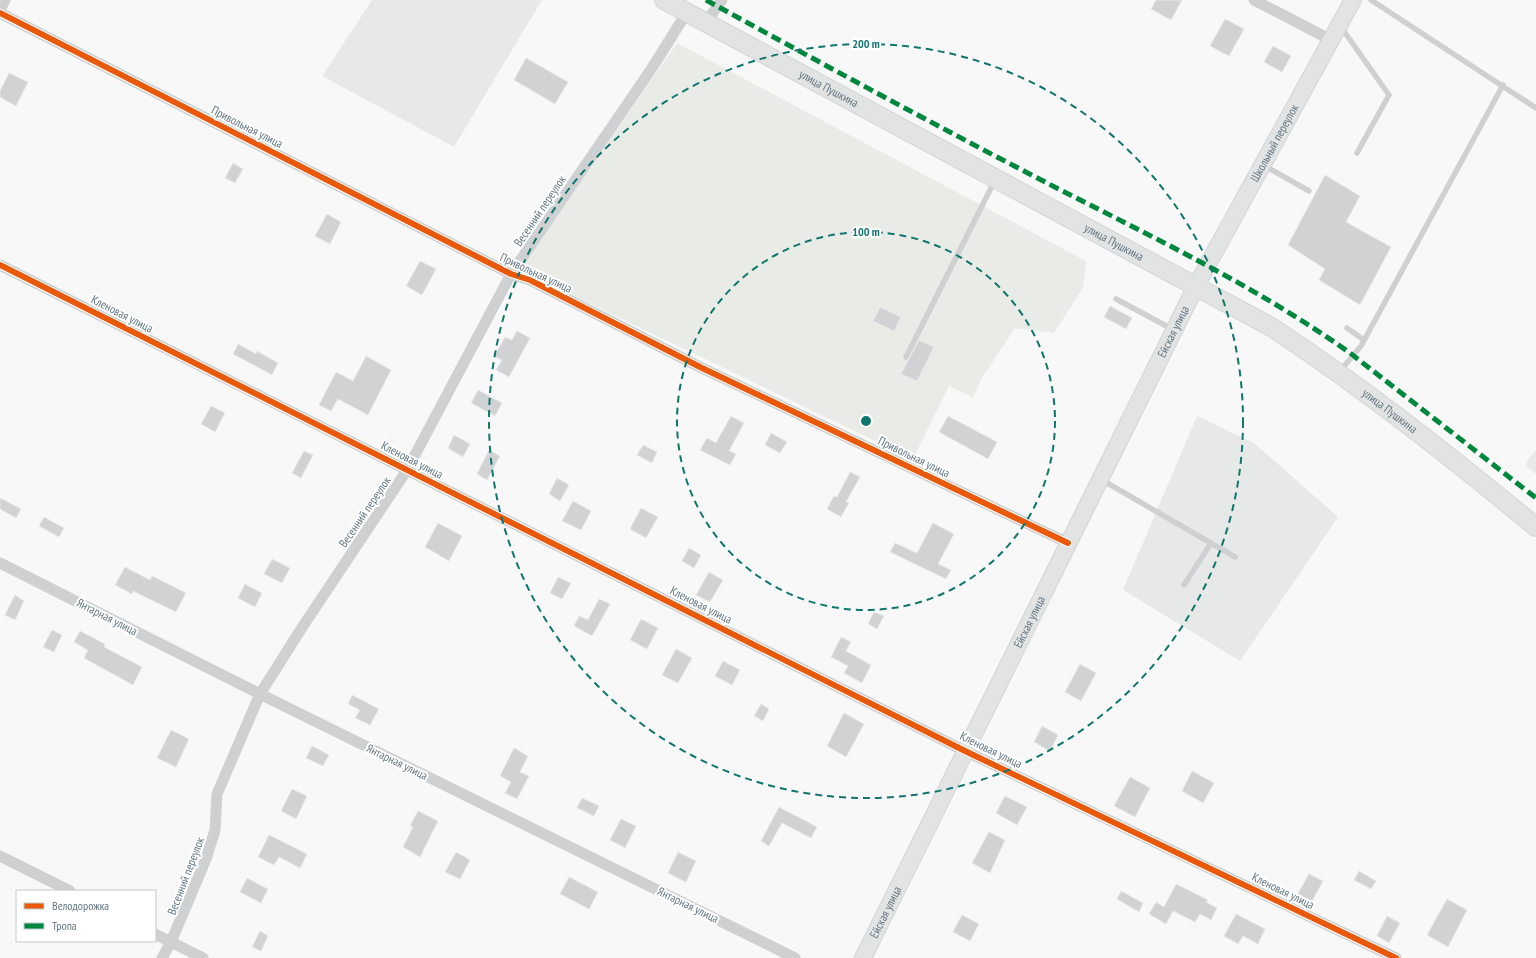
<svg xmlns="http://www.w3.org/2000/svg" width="1536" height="958" viewBox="0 0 1536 958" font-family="'PT Sans Narrow',sans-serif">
  <rect width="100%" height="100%" fill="#f8f8f8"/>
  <!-- built -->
  <path fill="#e7e9e9" d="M 372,0 L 542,0 L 454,147 L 322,76 Z
    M 1197,416 L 1254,443 L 1338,517 L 1240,661 L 1123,590 Z"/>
  <!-- green -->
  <path fill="#e8ebe6" d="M 677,43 L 1086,261 L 1083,288 L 1054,333 L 1015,328 L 982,378 L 973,398 L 949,386 L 913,459 L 524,272 L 522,266 Z
    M 1536,450 L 1536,474 L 1526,466 L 1528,459 Z"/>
  <!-- building -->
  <path fill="#d0d2d3" stroke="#e8e8e8" d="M 1156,0 L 1182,0 L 1171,20 L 1151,9 Z
    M 1225,19 L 1244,29 L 1229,56 L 1210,46 Z
    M 1273,46 L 1291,56 L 1282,72 L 1264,62 Z
    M 526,58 L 568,82 L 555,104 L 514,80 Z
    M 9,73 L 28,82 L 16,106 L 0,97 L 0,91 Z
    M 233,163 L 243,169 L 235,183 L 225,178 Z
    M 1325,175 L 1360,196 L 1346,222 L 1391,247 L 1360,305 L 1319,280 L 1325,269 L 1288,245 Z
    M 327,214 L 341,222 L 330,244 L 315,236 Z
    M 420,261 L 436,269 L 422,295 L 406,286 Z
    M 1110,306 L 1132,318 L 1126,329 L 1104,317 Z
    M 880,307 L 901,317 L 894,331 L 873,321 Z
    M 517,331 L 530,338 L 509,377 L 496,370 L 502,360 L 494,356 L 505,337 L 512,340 Z
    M 919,340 L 934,347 L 917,381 L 901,374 Z
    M 238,344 L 256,354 L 257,351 L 278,363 L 272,375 L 233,354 Z
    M 366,356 L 391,370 L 368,415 L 338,399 L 331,411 L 319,405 L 336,372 L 353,381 Z
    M 478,390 L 502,403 L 495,416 L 471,403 Z
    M 211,406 L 225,413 L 215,432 L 201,424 Z
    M 731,416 L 744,423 L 729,451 L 736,454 L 730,465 L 700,450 L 707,438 L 716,443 Z
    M 948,416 L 997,442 L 988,459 L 939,432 Z
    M 771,433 L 787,442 L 780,453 L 765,445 Z
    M 454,435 L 470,444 L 463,457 L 448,448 Z
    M 643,445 L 657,452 L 652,463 L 637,455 Z
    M 489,450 L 500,456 L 487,480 L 477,474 Z
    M 304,451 L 313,455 L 301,478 L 292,473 Z
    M 850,472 L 860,477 L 846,502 L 849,503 L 841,517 L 827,509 L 834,496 L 837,497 Z
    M 557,478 L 569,485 L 560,501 L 549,494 Z
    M 0,498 L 21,509 L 16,518 L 0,509 Z
    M 573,501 L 591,511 L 581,530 L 562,521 Z
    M 641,508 L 658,517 L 646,538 L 630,529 Z
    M 44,517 L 64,528 L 59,537 L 39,526 Z
    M 438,523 L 462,536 L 449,561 L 425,547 Z
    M 933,523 L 954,534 L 938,564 L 951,570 L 946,579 L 890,552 L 895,543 L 917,553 Z
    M 689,548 L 701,555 L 694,568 L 682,561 Z
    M 272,559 L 290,568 L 282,583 L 264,574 Z
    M 125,567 L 150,580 L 152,576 L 186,593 L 176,612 L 133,591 L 132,594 L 115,585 Z
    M 709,572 L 723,580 L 710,602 L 696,595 Z
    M 558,577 L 571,583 L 562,599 L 550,593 Z
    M 245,584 L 262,593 L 255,607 L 238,598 Z
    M 15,595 L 24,601 L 15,620 L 5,615 Z
    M 599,599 L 610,604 L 592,636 L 574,626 L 579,616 L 588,620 Z
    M 874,612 L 884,616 L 877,629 L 868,624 Z
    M 641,619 L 658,628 L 647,649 L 630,640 Z
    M 52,630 L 62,635 L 54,652 L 43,647 Z
    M 80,631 L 105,644 L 104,647 L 142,667 L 133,685 L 84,658 L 88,650 L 74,642 Z
    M 841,637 L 851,642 L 846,651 L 871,665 L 862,683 L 844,673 L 848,666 L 831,657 Z
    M 676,649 L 692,658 L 678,683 L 662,675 Z
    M 723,661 L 740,670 L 732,685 L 715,676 Z
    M 1080,664 L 1096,673 L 1081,701 L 1065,692 Z
    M 352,695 L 379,709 L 370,725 L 355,718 L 360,710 L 348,704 Z
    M 761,704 L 769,709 L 763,721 L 754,716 Z
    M 844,713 L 864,724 L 846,757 L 827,746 Z
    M 1042,726 L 1058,735 L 1050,751 L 1034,742 Z
    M 171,730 L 189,739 L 176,767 L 157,758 Z
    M 312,746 L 329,755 L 323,766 L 306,758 Z
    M 514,748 L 528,756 L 520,772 L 529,776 L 517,799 L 505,793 L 511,782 L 500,776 Z
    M 1192,771 L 1214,783 L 1203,803 L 1182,791 Z
    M 1130,777 L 1150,788 L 1135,817 L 1114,806 Z
    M 292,789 L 307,796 L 296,819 L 281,811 Z
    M 1005,796 L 1027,807 L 1017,825 L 996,813 Z
    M 582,798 L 599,806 L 594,816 L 577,808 Z
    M 779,807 L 817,827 L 811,838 L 782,823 L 769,846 L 761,841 Z
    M 418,811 L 438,821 L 420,857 L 403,847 L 413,827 L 410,826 Z
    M 621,819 L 636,826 L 625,848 L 610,840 Z
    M 989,832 L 1005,840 L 990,873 L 972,863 Z
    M 269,835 L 307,854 L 300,868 L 279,857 L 274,865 L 258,857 Z
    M 456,852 L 470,860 L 460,879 L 445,872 Z
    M 678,852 L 696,861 L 686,882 L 668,873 Z
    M 1359,871 L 1376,881 L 1371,889 L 1354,880 Z
    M 1309,874 L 1323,881 L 1311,903 L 1297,895 Z
    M 569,877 L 598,892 L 589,909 L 560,894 Z
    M 247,878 L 268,889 L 261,903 L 240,892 Z
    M 1176,884 L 1208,900 L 1206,902 L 1217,908 L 1211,920 L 1200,914 L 1195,922 L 1173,911 L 1166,924 L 1149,914 L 1156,902 L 1164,907 Z
    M 1121,891 L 1143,903 L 1139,912 L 1117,899 Z
    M 1447,899 L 1467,910 L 1448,947 L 1427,935 Z
    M 1236,914 L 1265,929 L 1258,944 L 1243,936 L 1238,944 L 1224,936 Z
    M 962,915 L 979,924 L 970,941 L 953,932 Z
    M 1387,916 L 1400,923 L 1389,943 L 1377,936 Z
    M 260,931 L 268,936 L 261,951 L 252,947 Z"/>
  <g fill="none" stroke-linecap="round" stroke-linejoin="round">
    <!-- secondary casing -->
    <g stroke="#d4d5d6" stroke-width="18">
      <g id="secondary">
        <path id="s1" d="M 863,958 L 1196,286 L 1353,0"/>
      </g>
    </g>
    <!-- primary casing -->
    <g stroke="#d4d5d6" stroke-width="20">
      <g id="primary">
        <path id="s2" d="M 664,0 L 1273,328 C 1365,389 1451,457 1536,527"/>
      </g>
    </g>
    <!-- lane -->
    <path stroke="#ced0d1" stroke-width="5.5" d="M 1371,0 L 1536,108
      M 1341,27 L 1389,95 L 1357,153
      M 1263,165 L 1309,191
      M 1116,299 L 1174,330
      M 1347,328 L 1364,340
      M 906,357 L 995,180
      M 1340,371 L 1361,346 L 1503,85
      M 1102,480 L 1235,557
      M 1184,585 L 1211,543"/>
    <!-- street -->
    <path stroke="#ced0d1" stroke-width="11" d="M 1254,0 L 1331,40
      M 0,10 L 5,0
      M 0,13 L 511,274 L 530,280 L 702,368 L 1068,543
      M 706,22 L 722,0
      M 0,265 L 965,751 L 1396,958
      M 0,563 L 260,694 L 795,958
      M 0,856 L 70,891
      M 155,934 L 203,958
      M 162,958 L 171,942 L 206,859 L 215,830 L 217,794 L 260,694 L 303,626 L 407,470 L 511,274 L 652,68 L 687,12"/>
    <!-- secondary -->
    <use href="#secondary" stroke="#e2e3e3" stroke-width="16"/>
    <!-- primary -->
    <use href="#primary" stroke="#e2e3e3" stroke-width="18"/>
    <!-- quiet -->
    <path stroke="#00873e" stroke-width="5" stroke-dasharray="10 5" stroke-linecap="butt" d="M 706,0 C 819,62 933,124 1047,183 C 1150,236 1256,286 1350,353 L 1536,498"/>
    <!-- cycleway casing -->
    <g stroke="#fff" stroke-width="8">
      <path id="cycleway" d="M 0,13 L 511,274 L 530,280 L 702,368 L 1068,543
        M 0,265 L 965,751 L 1396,958"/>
    </g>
    <!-- cycleway -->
    <use href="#cycleway" stroke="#e8590c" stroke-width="6"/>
  </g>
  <!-- distance rings -->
  <g fill="none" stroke="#0f766e" stroke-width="2" stroke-dasharray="7 5">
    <circle cx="866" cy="421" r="189"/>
    <circle cx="866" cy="421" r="377"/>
  </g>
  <g text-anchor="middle" stroke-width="4" stroke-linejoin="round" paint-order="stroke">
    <!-- street labels -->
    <g font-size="12" fill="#627783" stroke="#fff">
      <text dy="4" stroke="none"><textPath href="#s2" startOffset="187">улица Пушкина</textPath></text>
      <text transform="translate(247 127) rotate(27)" y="4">Привольная улица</text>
      <text dy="4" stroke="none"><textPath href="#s1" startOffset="913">Школьный переулок</textPath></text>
      <text transform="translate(540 211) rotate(-56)" y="4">Весенний переулок</text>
      <text dy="4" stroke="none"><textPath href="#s2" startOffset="511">улица Пушкина</textPath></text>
      <text transform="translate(536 273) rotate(25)" y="4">Привольная улица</text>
      <text transform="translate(122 314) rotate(27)" y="4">Кленовая улица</text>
      <text dy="4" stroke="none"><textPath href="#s1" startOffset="699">Ейская улица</textPath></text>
      <text dy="4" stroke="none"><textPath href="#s2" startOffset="835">улица Пушкина</textPath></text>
      <text transform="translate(914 457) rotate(26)" y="4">Привольная улица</text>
      <text transform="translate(412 460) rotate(27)" y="4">Кленовая улица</text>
      <text transform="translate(365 512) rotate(-56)" y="4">Весенний переулок</text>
      <text transform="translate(701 605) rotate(27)" y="4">Кленовая улица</text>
      <text transform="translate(107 617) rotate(27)" y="4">Янтарная улица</text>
      <text dy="4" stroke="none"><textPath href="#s1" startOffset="375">Ейская улица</textPath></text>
      <text transform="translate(991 750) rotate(26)" y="4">Кленовая улица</text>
      <text transform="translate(397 762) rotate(26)" y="4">Янтарная улица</text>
      <text transform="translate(186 876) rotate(-69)" y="4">Весенний переулок</text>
      <text transform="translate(1283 891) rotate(26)" y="4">Кленовая улица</text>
      <text transform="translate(688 905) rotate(26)" y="4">Янтарная улица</text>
      <text dy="4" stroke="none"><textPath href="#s1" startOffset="51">Ейская улица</textPath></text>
    </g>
  </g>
  <circle cx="866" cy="421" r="6" fill="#0f766e" stroke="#fff" stroke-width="2"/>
  <g font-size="12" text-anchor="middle" font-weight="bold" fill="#0f766e" stroke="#fff" stroke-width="4" stroke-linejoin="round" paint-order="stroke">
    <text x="866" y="48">200 m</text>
    <text x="866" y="236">100 m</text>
  </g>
  <!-- legend -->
  <rect x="16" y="890" width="140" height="52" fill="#ffffff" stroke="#c0c9cd"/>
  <rect x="24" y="903" width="20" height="6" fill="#e8590c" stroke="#c0c9cd"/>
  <text x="52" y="910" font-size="12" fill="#627783">Велодорожка</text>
  <rect x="24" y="923" width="20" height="6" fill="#00873e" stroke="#c0c9cd"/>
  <text x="52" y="930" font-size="12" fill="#627783">Тропа</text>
</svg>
